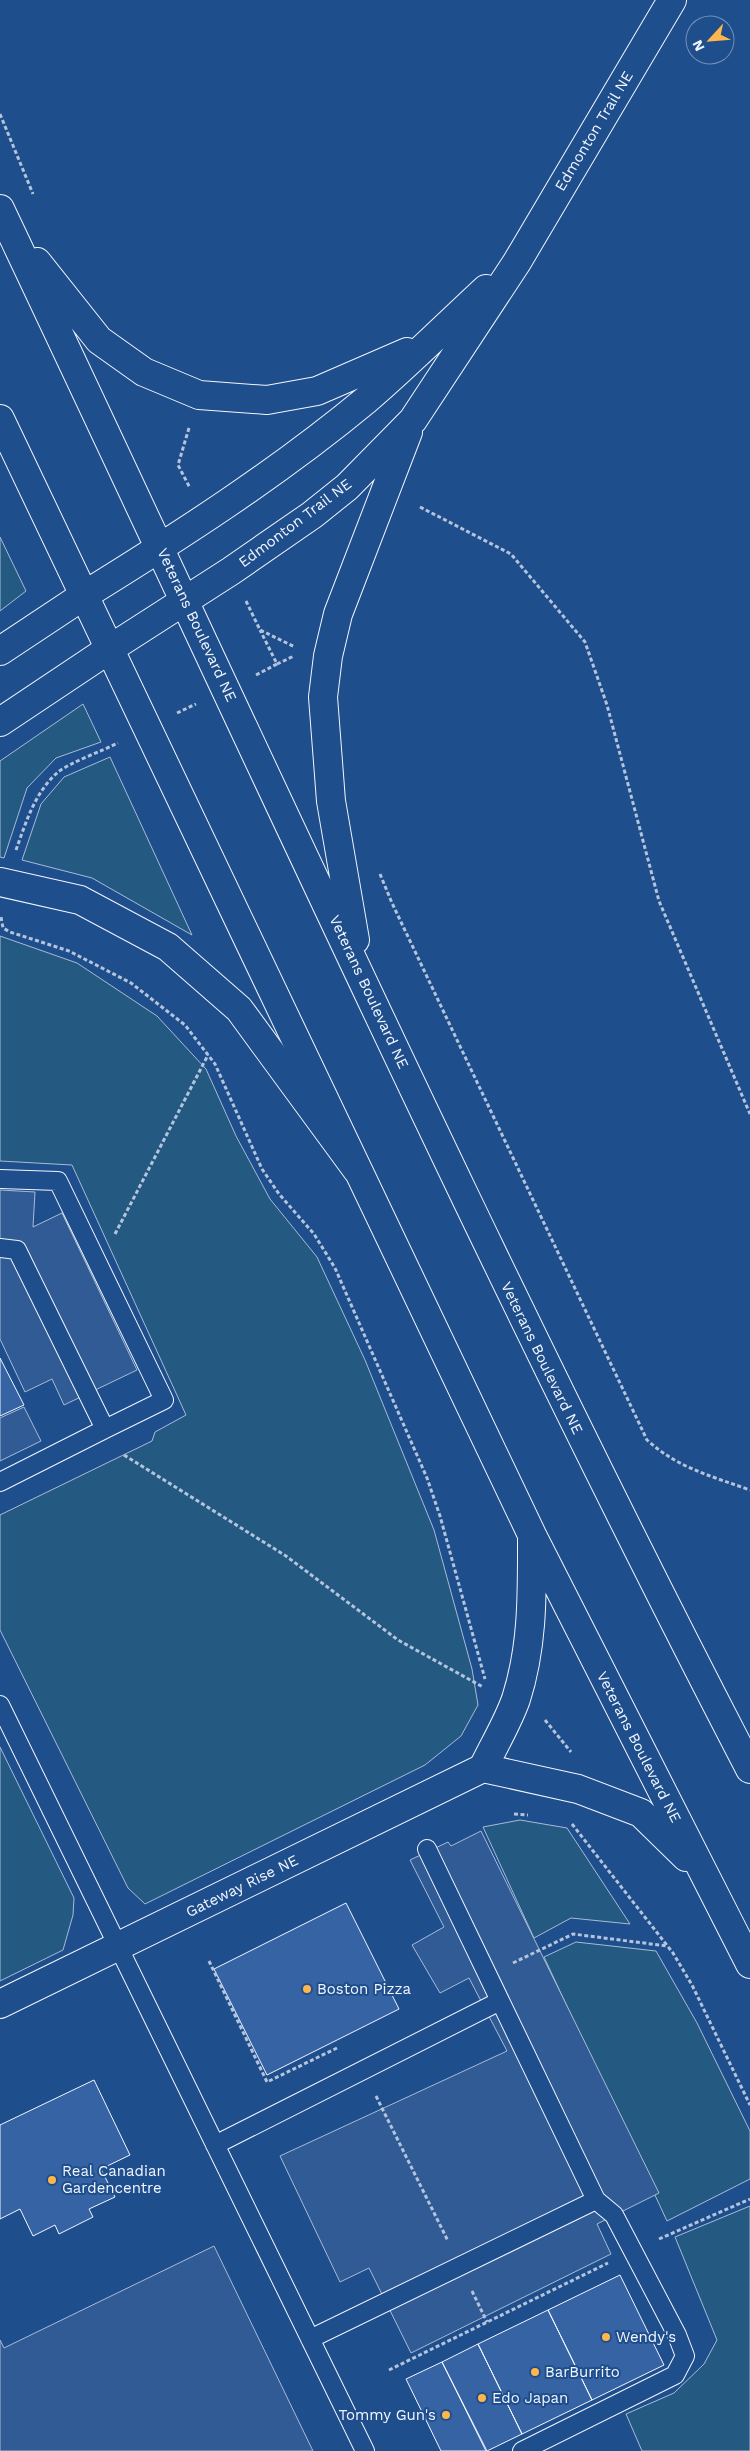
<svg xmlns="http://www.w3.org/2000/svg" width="750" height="2451" viewBox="0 0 750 2451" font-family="'Work Sans',sans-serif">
  <rect width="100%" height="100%" fill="#1f4e8c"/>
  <!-- green -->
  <path fill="#245a82" stroke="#a8bbd7" d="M 0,537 L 26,591 L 0,611 Z
    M 83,704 L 101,742 L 56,758 L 27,788 L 4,858 L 0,857 L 0,761 Z
    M 110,757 L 192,935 L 92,878 L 22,860 L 41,804 L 64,777 Z
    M 0,936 L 77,963 L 157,1016 L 206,1069 L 236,1136 L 270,1199 L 317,1257 L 365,1360 L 434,1530 L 472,1669 L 478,1705 L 461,1736 L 425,1765 L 145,1904 L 128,1888 L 0,1630 L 0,1515 L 152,1441 L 155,1432 L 186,1415 L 72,1165 L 0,1161 Z
    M 0,1747 L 74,1898 L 73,1915 L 63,1950 L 0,1981 Z
    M 520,1820 L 567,1828 L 630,1924 L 571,1918 L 534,1938 L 483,1827 Z
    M 576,1942 L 656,1951 L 697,2023 L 750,2131 L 750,2179 L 667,2221 L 544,1957 Z
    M 750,2206 L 750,2451 L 642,2451 L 626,2414 L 674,2393 L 704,2364 L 717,2340 L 675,2237 Z"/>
  <!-- parking -->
  <path fill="#305b95" stroke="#a8bbd7" d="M 0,1190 L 35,1192 L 33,1227 L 62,1213 L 137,1370 L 64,1405 L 52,1379 L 25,1392 L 0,1339 Z
    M 24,1407 L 41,1441 L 0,1461 L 0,1418 Z
    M 481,1831 L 659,2193 L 597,2224 L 611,2254 L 411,2353 L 369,2268 L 340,2282 L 280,2156 L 507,2051 L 469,1978 L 440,1993 L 412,1945 L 444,1927 L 410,1860 L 448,1842 L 451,1846 Z
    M 214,2246 L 313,2451 L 0,2451 L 0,2340 L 4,2348 Z"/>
  <!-- building -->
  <path fill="#3563a3" stroke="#f2f6ff" d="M 0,1358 L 24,1405 L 0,1416 Z
    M 346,1903 L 399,2009 L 267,2075 L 214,1969 Z
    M 94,2080 L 130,2155 L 101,2169 L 115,2197 L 89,2209 L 93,2217 L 59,2234 L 55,2225 L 33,2236 L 20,2209 L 0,2219 L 0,2125 Z
    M 620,2275 L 664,2365 L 592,2400 L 548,2310 Z
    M 548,2310 L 592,2400 L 522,2434 L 478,2344 Z
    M 478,2344 L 522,2434 L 487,2451 L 442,2362 Z
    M 442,2362 L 486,2451 L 441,2451 L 406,2379 Z"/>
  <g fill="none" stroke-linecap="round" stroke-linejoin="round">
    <!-- lane casing -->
    <g stroke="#f2f6ff" stroke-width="20">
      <path id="lane" d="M 0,1179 L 58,1181 L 164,1400 L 105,1429
        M 0,1248 L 17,1250 L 105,1429 L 0,1482
        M 0,1705 L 365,2451
        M 427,1849 L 596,2200 L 614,2215 L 677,2335 L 685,2356 L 675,2375 L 522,2451
        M 215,2145 L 500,2001
        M 310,2339 L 596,2200"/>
    </g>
    <!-- street casing -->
    <g stroke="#f2f6ff" stroke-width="30">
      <path id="street" d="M 0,2004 L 483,1768"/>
    </g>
    <!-- secondary casing -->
    <g stroke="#f2f6ff" stroke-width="30">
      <path id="secondary" d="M 0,209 C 247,730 484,1257 750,1769
        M 37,262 L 99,340 L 144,372 L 199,395 L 267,400 L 317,391 L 407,352
        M 0,419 L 532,1535 L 750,1964
        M 83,596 C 180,536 278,473 366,400 C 407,365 446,326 486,289
        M 108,650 L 231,571 L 312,515 L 347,487 L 413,420 L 517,262 L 672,0
        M 355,940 L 331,801 L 323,697 L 328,656 L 338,614 L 408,432
        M 532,1540 C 532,1594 533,1646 516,1699 C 508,1722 494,1745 483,1768 L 578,1789 L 641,1813 L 686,1857"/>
    </g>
    <!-- highway casing -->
    <g stroke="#f2f6ff" stroke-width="30">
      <path id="highway" d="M 0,651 L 83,596
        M 0,722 L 108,650
        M 0,882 L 80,900 L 168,947 L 239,1009 L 357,1170"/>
    </g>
    <!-- path -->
    <path stroke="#b3c4dc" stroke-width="3" stroke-dasharray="4 2.5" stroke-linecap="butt" d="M 0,114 L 33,194
      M 189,428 L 178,465 L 190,488
      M 420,507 L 511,554 L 585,642 L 607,705 L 659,901 L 750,1114
      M 246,601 L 260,630 L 295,647
      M 277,664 L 294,656
      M 256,675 L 277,664 L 260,630
      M 177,713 L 196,704
      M 16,850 C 26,822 35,792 58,772 C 71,762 102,751 118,743
      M 380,874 L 392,903 L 647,1440 C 678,1468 711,1476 750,1490
      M 1,917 L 3,928 L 10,932 L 69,951 L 131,983 L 185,1025 L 215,1064 L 262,1169 L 279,1194 L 314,1234 L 335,1268 L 427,1478 L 440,1516 L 485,1679
      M 115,1234 L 208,1055
      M 124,1455 L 286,1556 L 398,1640 L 483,1687
      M 545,1720 L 571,1752
      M 514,1814 L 528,1815
      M 572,1824 L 673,1953 L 692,1985 L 750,2105
      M 209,1961 L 267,2082 L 339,2047
      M 513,1963 L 573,1934 L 667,1946
      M 376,2096 L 448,2241
      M 659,2239 L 750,2199
      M 472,2291 L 487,2322
      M 389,2370 L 608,2263"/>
    <!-- lane -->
    <use href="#lane" stroke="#1f4e8c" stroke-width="18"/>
    <!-- street -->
    <use href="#street" stroke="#1f4e8c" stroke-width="28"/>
    <!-- secondary -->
    <use href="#secondary" stroke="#1f4e8c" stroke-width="28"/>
    <!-- highway -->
    <use href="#highway" stroke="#1f4e8c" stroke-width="28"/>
  </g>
  <!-- markers -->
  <g fill="#ffb74d" stroke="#1f4e8c" stroke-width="2">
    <circle cx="307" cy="1989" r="5"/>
    <circle cx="52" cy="2180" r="5"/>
    <circle cx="606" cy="2337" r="5"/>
    <circle cx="535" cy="2372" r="5"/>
    <circle cx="482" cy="2398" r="5"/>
    <circle cx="446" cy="2415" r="5"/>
  </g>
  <g text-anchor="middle" stroke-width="4" stroke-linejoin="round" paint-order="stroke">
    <!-- street labels -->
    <g font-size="15" fill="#f2f6ff" stroke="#1f4e8c">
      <text transform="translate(594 131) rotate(-59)" y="5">Edmonton Trail NE</text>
      <text transform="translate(295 523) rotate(-37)" y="5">Edmonton Trail NE</text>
      <text transform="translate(197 625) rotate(65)" y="5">Veterans Boulevard NE</text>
      <text transform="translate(369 992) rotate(65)" y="5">Veterans Boulevard NE</text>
      <text transform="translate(542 1358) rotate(64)" y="5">Veterans Boulevard NE</text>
      <text transform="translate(639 1747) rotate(63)" y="5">Veterans Boulevard NE</text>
      <text transform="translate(242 1886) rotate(-26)" y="5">Gateway Rise NE</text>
    </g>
    <!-- poi labels -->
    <g font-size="15" fill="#f2f6ff" stroke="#1f4e8c" text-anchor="start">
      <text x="317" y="1994">Boston Pizza</text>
      <text x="62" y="2176">Real Canadian<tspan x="62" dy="17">Gardencentre</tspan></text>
      <text x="616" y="2342">Wendy's</text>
      <text x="545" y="2377">BarBurrito</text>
      <text x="492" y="2403">Edo Japan</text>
      <text x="436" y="2420" text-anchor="end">Tommy Gun's</text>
    </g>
  </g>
  <!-- north arrow -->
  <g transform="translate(710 40) rotate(244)"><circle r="24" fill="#1f4e8c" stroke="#7391ba"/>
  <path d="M0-4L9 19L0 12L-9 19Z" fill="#ffb74d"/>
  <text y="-8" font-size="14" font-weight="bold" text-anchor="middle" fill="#f2f6ff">N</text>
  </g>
</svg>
